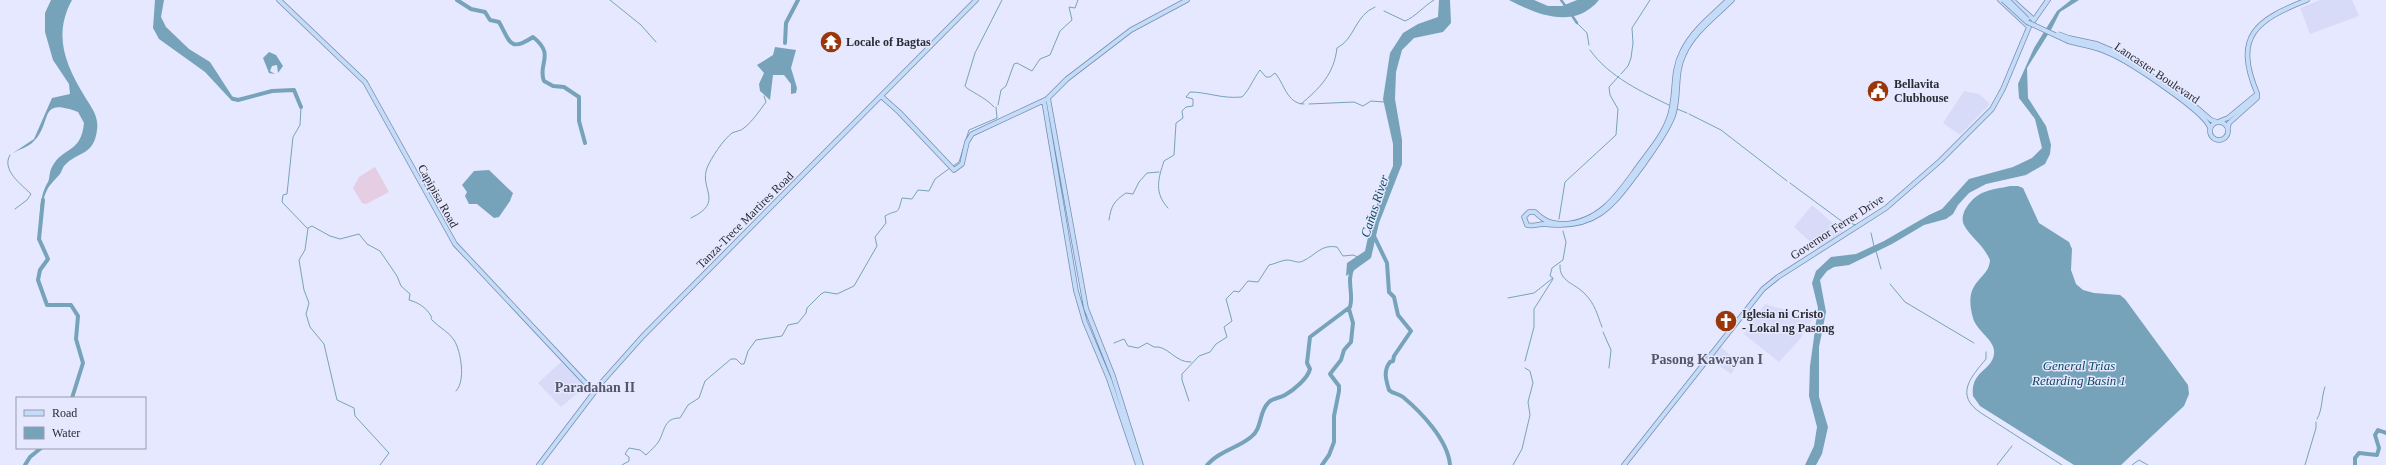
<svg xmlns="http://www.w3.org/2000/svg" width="2386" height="465" viewBox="0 0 2386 465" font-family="'Times New Roman',serif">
  <rect width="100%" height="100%" fill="#e5e8fe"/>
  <!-- built -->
  <path fill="#d7dbf8" d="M 2320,0 L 2352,0 L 2359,16 L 2310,34 L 2300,8 Z
    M 1964,91 L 1979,94 L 1990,104 L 1960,135 L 1943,123 Z
    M 1812,205 L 1844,233 L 1818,249 L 1794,227 Z
    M 1765,304 L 1813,318 L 1800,339 L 1779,362 L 1744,334 Z
    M 1720,346 L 1739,363 L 1731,374 L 1710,359 Z
    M 561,362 L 585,387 L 561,407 L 538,383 Z"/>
  <!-- green -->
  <path fill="#e5cde4" d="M 375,167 L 389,192 L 366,204 L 362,203 L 353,188 L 359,177 Z"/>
  <!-- water -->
  <path fill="#77a3ba" d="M 51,0 L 72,0 C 53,35 65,64 85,97 C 91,107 99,116 97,130 C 94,156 77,152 66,164 C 63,166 62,171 60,174 C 56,179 51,183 48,188 C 40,203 40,222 39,239 C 40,220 38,198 48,182 C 50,178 49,172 52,167 C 63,146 81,154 84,123 L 78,112 C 36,96 54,124 32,143 C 26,148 17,150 10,155 L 34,139 L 52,98 L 70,94 L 69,84 L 53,60 L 45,32 L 45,13 Z
    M 155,0 L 164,0 L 161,17 L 166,27 L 189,49 L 210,62 L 232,96 L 238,100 L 232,101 L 205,72 L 159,39 L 153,28 Z
    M 1439,0 L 1450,0 L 1451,23 L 1443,32 L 1414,38 L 1402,50 L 1396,72 L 1395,99 L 1402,140 L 1402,164 L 1379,223 L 1371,258 L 1346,276 L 1347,263 L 1365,251 L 1373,214 L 1393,166 L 1393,144 L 1383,99 L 1390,53 L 1403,33 L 1418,24 L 1438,17 Z
    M 1509,0 L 1534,0 L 1548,6 L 1562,6 L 1577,0 L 1599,0 C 1574,30 1538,15 1509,0 Z
    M 2071,0 L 2079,0 L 2060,12 L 2052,28 L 2027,68 L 2028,98 L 2046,126 L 2051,145 L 2050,154 L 2045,164 L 2026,175 L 1986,184 L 1969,193 L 1958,205 L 1953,214 L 1946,219 L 1924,225 L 1892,244 L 1849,265 L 1834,267 L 1827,271 L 1820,280 L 1826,312 L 1819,347 L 1819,397 L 1828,427 L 1822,454 L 1816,465 L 1805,465 L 1814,446 L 1817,427 L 1809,396 L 1810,366 L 1818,308 L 1812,283 L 1816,271 L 1831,257 L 1856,254 L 1884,241 L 1929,215 L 1942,209 L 1969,179 L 2013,167 L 2032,158 L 2042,148 L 2035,119 L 2019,98 L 2018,84 L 2034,48 L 2057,11 Z
    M 775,47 L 796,50 L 791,68 L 797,88 L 796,93 L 791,94 L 791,84 L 784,75 L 773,75 L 770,100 L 760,91 L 759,84 L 764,73 L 757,65 L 773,55 Z
    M 269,52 L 276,55 L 283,66 L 278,73 L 277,65 L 272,66 L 270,71 L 275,74 L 269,73 L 263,58 Z
    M 489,170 L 513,193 L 510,201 L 499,217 L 494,218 L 477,204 L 469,204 L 465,196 L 467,192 L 462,185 L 474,171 Z
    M 2010,186 L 2018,186 L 2023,188 L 2039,223 L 2069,242 L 2072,249 L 2071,270 L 2076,284 L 2083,290 L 2094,293 L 2120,295 L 2125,299 L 2188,385 L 2189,394 L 2184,406 L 2121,465 L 2074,465 L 1980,406 L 1973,396 C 1970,371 1992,371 1994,354 C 1996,340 1977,332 1973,318 C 1962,279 1989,281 1990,260 C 1983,244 1971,238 1964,225 C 1958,213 1973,197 1982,193 C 1991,189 2001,188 2010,186 Z"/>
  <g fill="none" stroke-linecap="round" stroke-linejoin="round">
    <!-- stream -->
    <path stroke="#77a3ba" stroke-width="1" d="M 610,0 L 641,25 L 656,42
      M 1384,11 L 1405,21 C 1415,17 1424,6 1434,0
      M 1577,23 L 1587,33 L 1589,45
      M 1590,50 C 1609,77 1642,92 1671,106
      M 1621,74 L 1628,66 L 1631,58 L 1633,43 L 1632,28 L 1650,0
      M 1301,104 C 1320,88 1334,74 1337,48 C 1355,39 1355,15 1375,7
      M 1309,104 L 1354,102 L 1363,106 L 1371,101 L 1384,102
      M 998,105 L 1001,90 L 1006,86 L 1014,64 L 1017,63 L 1032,71 L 1040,59 L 1050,55 L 1060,31 L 1072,20 L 1069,7 L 1075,8 L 1078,0
      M 301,107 L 300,125 L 293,137 L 287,194 L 283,195 L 282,202 L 307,228
      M 994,107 C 987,98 967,90 965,86 L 975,53 L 1002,0
      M 1677,109 L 1687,113
      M 1689,114 L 1721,130 L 1787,181
      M 10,155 C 1,170 21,184 31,194 L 27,200 L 15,209
      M 953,166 L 959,162 L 969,130 L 997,118 L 996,107
      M 1790,183 L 1840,220 L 1856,225
      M 1168,208 C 1154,193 1158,179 1164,161 L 1174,155 L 1176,123 L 1183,118 L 1182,111 L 1186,107 L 1193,106 L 1193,99 L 1186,97 L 1190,92 C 1208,92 1221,99 1242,97 C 1250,89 1253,79 1260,70 L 1266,77 L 1270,77 L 1275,73 C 1284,83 1287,104 1304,104
      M 691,218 C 725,202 699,189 707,168 C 711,158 723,140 732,133 C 736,131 741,131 744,128 C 752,122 760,110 766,102 L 764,96
      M 1559,219 L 1565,182 L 1616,135 L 1618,109 L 1610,95 L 1609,87 L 1619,76
      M 1109,220 C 1111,206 1114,201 1126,193 L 1133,194 L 1139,182 L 1147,173 L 1159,172
      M 308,228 L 305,250 L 299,260 L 304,290 L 309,303 L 306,314 L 310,327 L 324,344 L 337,400 L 354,408 L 355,416 L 389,453 L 380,465
      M 308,228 L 312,226 L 330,236 L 340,239 L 359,234 L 367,244 L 380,251 L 397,276 L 401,286 L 410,294 L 409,300 C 417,302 426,307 431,316 C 433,320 429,317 433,321 C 440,328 449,332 454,340 C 461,351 466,381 456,391
      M 1871,233 L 1874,246
      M 1876,251 L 1881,269
      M 1560,265 C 1559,282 1575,283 1585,294 C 1595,304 1597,314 1602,327
      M 1890,284 L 1905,302 L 1974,343
      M 1508,298 L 1534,293 L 1553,278 L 1550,276 L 1552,268 L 1563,260 L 1566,242 L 1563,231
      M 1603,332 L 1611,350 L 1609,368
      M 1114,343 L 1124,339 L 1128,346 L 1138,348 L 1147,343 L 1154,347 C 1168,345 1175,363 1191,362
      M 1986,352 L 1986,359 C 1971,377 1954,395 1981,413 L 2062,465
      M 1525,361 L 1534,327 L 1534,309 L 1553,279
      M 1189,401 L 1182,380 L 1182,374 L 1199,356 L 1210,352 L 1216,344 L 1227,337 L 1224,327 L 1232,321 L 1226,299 L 1234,291 L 1239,292 L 1248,281 L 1258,282 L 1269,265 C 1275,264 1282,260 1287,260 C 1293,260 1298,264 1303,261 C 1316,255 1321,244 1337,247 L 1343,256 L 1353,255 L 1358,257
      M 2317,419 C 2323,409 2321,398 2325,387
      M 622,465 L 629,461 L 629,457 L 625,454 L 629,448 L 640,450 L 646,455 C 650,451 656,446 659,441 C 665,430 664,418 680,418 L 688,405 L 699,398 L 705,381 L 731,359 L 736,359 L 741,364 L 744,364 L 748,351 L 756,340 L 782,336 L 788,325 L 798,323 L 806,313 L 807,308 L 821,294 L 825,292 L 837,294 L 854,286 L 877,246 L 875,237 L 886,223 L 885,216 C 899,208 897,217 902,198 L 912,199 L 918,190 L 929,191 L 935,179 L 950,168
      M 1513,465 L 1522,449 L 1530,415 L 1528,402 L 1533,383 L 1530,371 L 1525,368
      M 1997,465 L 2012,446
      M 2132,465 L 2139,460 L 2148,465
      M 2305,465 L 2316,428 L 2316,422"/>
    <!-- canal -->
    <path stroke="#77a3ba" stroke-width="2.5" d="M 1561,0 L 1567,8
      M 1571,14 L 1577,23"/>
    <!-- river -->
    <path stroke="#77a3ba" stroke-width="4" d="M 457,0 L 471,9 L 485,12 L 490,20 L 499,22 C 510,41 509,53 533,37 C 556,55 537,64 544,81 L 553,86 L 564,87 L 579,97 L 579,121 L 585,143
      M 785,43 L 786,23 L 798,0
      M 234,99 L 238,100 L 272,91 L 294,90 L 301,107
      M 43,200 L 39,239 L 48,259 L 40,270 L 38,280 L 47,305 L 71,305 L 78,316 L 76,339 L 83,363 L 72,398
      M 1374,236 L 1387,263 L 1389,292 L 1394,297 L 1398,315 L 1411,331 L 1394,356 L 1393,361 L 1390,362 C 1383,371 1386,380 1389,390 C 1393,394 1398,393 1403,397 C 1421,412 1448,440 1450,465
      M 25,465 L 30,457 L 41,448
      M 1207,465 C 1219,451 1238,448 1251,437 C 1263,428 1258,412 1269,402 C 1273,398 1280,398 1285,395 C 1294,390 1308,378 1310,369 L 1307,363 L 1310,337 L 1350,307 C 1354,294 1346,281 1353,267
      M 1322,465 L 1329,455 L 1334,442 L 1334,416 L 1339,391 L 1339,386 L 1330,374 L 1341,360 L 1344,350 L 1351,342 L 1353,323 L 1349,309
      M 2355,465 L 2355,458 L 2359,453 L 2377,455 L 2379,448 L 2375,435 L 2378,430 L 2386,433"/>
    <!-- major casing -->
    <g stroke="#768eb0" stroke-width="5.5">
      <path id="major" d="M 279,0 L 365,82 L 455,244 L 594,392
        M 1728,0 C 1711,16 1692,31 1682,52 C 1671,73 1677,96 1669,118 C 1663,135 1651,149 1640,164 C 1620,191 1602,222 1564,224 C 1551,224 1544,221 1535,212 L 1529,212 L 1524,217 L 1527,225 C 1532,227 1538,224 1544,224 C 1598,231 1614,204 1643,165 C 1654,149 1666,134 1673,116 C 1680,96 1674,74 1684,54 C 1694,32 1715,17 1732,0
        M 2000,0 L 2029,27
        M 2012,0 L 2034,20
        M 2069,38 L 2097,44 L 2116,52 L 2189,101 L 2211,120 L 2217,122
        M 2068,41 C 2081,45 2096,46 2109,53 C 2128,61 2205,111 2210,128
        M 881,96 L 899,112 L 954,170 L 962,164 L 967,142 L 972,134 L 1047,99 L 1067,79 L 1131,30 L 1187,0
        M 1048,98 L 1086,308 L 1113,376 L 1141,465
        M 1044,101 L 1076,291 L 1085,322 L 1109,379 L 1138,465
        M 2220,121 L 2228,118 L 2257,94
        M2210 131a9 9 0 1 1 18 0a9 9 0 1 1-18 0Z
        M 2228,128 L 2229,123 L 2257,98 L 2257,93 C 2233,36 2256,20 2307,0
        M 539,465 L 602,382 L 643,336 L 976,0
        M 1624,465 L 1763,289 L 1778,277 L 1886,208 L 1940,161 L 1992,109 L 2003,89 L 2029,27 L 2048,0"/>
    </g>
    <!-- major -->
    <use href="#major" stroke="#c5dcf8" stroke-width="4"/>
    <!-- major-bridge casing -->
    <g stroke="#768eb0" stroke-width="5.5" stroke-linecap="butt">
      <path id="major-bridge" d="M 2003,0 L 2027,22 L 2068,41
        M 2008,0 L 2027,19
        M 2058,34 L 2069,38"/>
    </g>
    <!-- major-bridge -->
    <use href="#major-bridge" stroke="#c5dcf8" stroke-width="4"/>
  </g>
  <!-- icons -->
  <defs>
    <g id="temple-disc" transform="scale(1.15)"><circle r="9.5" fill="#9b360a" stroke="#e5e8fe"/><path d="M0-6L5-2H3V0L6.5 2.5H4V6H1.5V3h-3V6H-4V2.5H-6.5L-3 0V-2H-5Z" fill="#fff"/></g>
    <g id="civic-disc" transform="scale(1.15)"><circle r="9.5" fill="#9b360a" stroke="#e5e8fe"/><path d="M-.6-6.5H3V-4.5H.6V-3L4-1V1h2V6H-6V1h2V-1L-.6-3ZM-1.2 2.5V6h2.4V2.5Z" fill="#fff"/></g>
    <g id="church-disc" transform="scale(1.15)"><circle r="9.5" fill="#9b360a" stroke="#e5e8fe"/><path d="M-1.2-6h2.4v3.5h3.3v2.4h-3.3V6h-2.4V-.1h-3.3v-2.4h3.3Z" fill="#fff"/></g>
  </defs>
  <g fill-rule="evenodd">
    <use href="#temple-disc" x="831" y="42"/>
    <use href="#civic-disc" x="1878" y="91"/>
    <use href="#church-disc" x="1726" y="321"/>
  </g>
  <g text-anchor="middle" stroke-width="3" stroke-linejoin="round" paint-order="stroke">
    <!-- poi labels -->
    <g font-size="12" font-weight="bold" fill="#2a2b33" stroke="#e5e8fe" text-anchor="start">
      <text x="846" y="46">Locale of Bagtas</text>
      <text x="1894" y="88">Bellavita<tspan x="1894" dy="14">Clubhouse</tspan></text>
      <text x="1742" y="318">Iglesia ni Cristo<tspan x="1742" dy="14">- Lokal ng Pasong</tspan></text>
    </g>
    <!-- street labels -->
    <g font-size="12" fill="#2a2b33" stroke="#e5e8fe">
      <text transform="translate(2157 73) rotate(34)" y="4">Lancaster Boulevard</text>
      <text transform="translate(438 196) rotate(61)" y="4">Capipisa Road</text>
      <text transform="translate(745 220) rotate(-45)" y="4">Tanza-Trece Martires Road</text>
      <text transform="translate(1837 227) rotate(-33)" y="4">Governor Ferrer Drive</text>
    </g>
    <!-- water labels -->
    <g font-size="13" font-style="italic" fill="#0d4961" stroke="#e5e8fe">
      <text transform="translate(1374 206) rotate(-72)" y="5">Cañas River</text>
      <text x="2079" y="370">General Trias<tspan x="2079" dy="15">Retarding Basin 1</tspan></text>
    </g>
    <!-- quarter labels -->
    <g font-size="14" font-weight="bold" fill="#545669" stroke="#e5e8fe">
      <text x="1707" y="364">Pasong Kawayan I</text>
      <text x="595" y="392">Paradahan II</text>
    </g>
  </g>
  <!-- legend -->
  <rect x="16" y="397" width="130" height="52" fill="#e5e8fe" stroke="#9a9cad"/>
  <rect x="24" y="410" width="20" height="6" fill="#c5dcf8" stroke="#9a9cad"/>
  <text x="52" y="417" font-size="12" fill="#2a2b33">Road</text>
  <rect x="24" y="427" width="20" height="12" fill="#77a3ba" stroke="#9a9cad"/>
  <text x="52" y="437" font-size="12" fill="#2a2b33">Water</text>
</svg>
